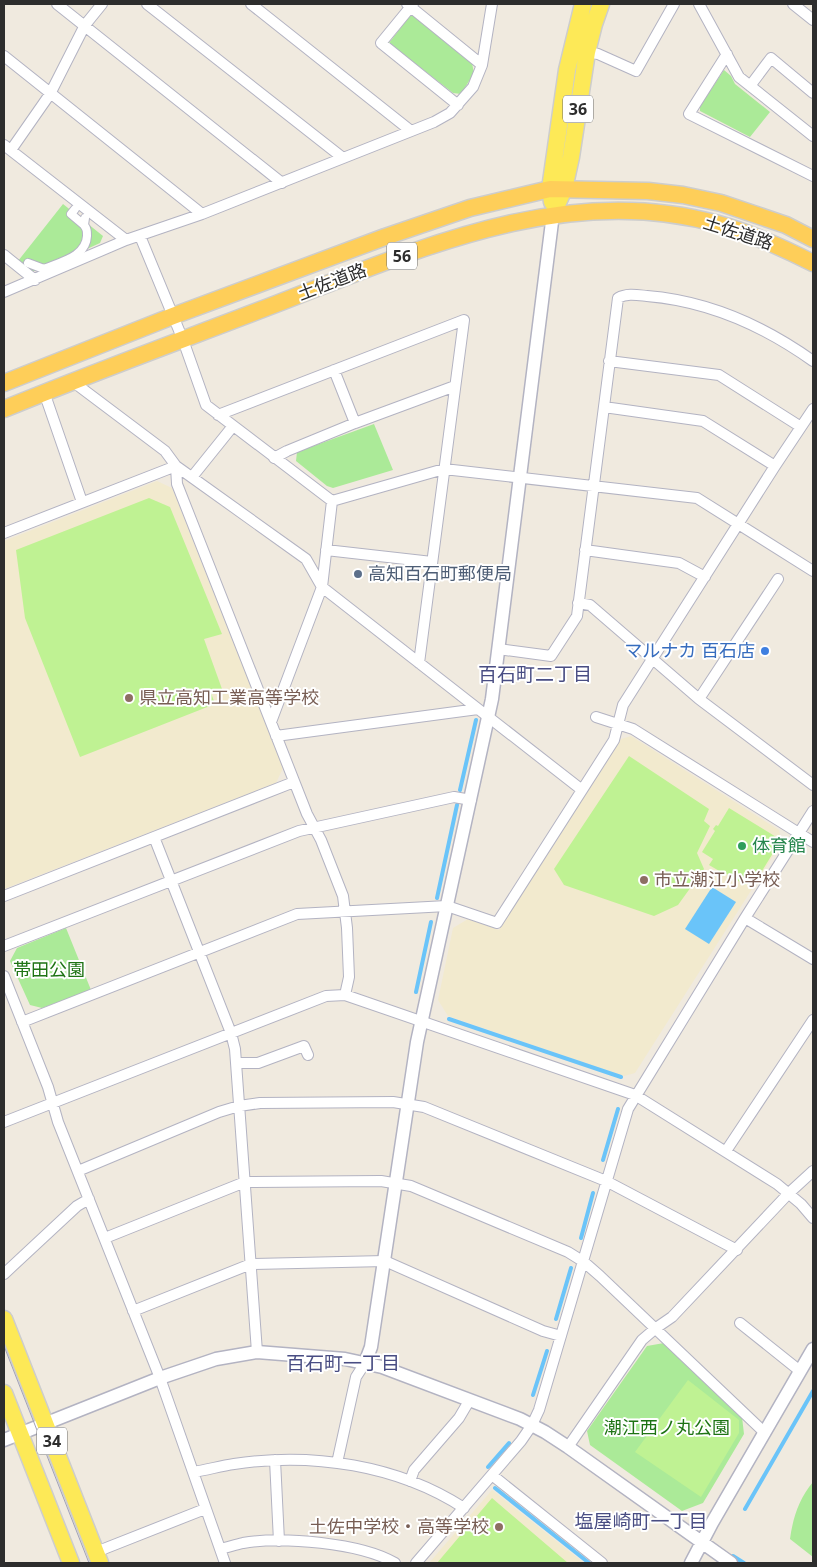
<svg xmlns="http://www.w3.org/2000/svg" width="817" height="1567" viewBox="0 0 817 1567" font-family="'Open Sans','Noto Sans JP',sans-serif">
  <rect width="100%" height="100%" fill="#f0eadf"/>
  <!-- education -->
  <path fill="#f2eace" d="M 157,481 L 172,488 L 283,768 L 276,783 L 4,889 L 4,541 Z
    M 631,736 L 779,830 L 782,842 L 635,1073 L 624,1076 L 448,1016 L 438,1000 L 453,928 L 468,919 L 499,930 L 621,739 Z
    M 492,1490 L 584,1563 L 429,1563 Z"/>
  <!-- green -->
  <path fill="#abea98" d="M 412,13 L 472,63 L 474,73 L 461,94 L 453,93 L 389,43 Z
    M 724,70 L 731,76 L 735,84 L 770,112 L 750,137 L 700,111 L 700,106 Z
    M 63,204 L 103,236 L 100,243 L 39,271 L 31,271 L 18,261 Z
    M 374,424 L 393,470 L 333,488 L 327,486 L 296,461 L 297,452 Z
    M 66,928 L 91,990 L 42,1008 L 30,1005 L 10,961 L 17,948 Z
    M 664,1343 L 742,1417 L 744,1434 L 703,1503 L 682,1511 L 590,1445 L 587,1431 L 647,1346 Z
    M 813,1482 L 813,1557 L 790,1539 C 793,1517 799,1499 813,1482 Z"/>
  <!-- pitch -->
  <path fill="#bff293" d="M 149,498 L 170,507 L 222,634 L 204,639 L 222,689 L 211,693 L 215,704 L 80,757 L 25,618 L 16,550 Z
    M 629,756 L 709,809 L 704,821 L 710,826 L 697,853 L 704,869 L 678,905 L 654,916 L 564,885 L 554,869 Z
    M 729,808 L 781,840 L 754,884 L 748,881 L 745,885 L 722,871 L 721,872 L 709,865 L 713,859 L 702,852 L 715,831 L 713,829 L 716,825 L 718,826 Z
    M 688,1380 L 739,1420 L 739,1433 L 701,1497 L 635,1452 Z
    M 492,1498 L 568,1563 L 437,1563 Z"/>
  <!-- water -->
  <path fill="#6ac4f9" d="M 712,887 L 736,902 L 709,944 L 685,929 Z"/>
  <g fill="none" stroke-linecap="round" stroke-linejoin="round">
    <!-- stream -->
    <path stroke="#6ac4f9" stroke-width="4" d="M 460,790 L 476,720
      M 437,898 L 457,805
      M 416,992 L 431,922
      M 449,1019 L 621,1077
      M 603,1160 L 618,1109
      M 581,1238 L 593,1193
      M 556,1319 L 571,1268
      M 533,1395 L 547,1351
      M 488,1467 L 509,1443
      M 495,1488 L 589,1563
      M 745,1509 L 813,1391
      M 733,1556 L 744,1563"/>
    <!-- pedestrian casing -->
    <g stroke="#b3b3c2" stroke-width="10">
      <path id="pedestrian" d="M 75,209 L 71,214 L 84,225
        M 28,263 L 44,269 C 60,262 86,257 87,236 C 87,231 87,229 84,225 L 85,218"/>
    </g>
    <!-- minor casing -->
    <g stroke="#b3b3c2" stroke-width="12">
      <path id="minor" d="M 57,4 L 282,183
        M 147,4 L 343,158
        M 251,4 L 411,131
        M 407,4 L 482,65
        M 413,4 L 381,43 L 458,105
        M 699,4 L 739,77 L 813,136
        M 793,4 L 813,20
        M 587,52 L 598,54 L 636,71 L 674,4
        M 727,54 L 689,114 L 813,176
        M 4,56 L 202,214
        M 750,86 L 771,58 L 813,93
        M 4,145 L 126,240
        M 11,150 L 50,94 L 85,25 L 102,4
        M 140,236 L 183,340 L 206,405 L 332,501 L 444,469 L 697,498 L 813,571
        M 4,255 L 35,280
        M 4,292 L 126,240 L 202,214 L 434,122 L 450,113 L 473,87 L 482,65 L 492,4
        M 609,361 L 719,375 L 801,427
        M 334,370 L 355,423
        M 72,381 L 165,451 L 176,466 L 306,559 L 322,587 L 582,790
        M 44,392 L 82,502
        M 604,407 L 703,421 L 775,466
        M 218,415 L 464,320 L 419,663
        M 274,458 L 287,451 L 355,423 L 455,386
        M 176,466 L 177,484 L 307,814 L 321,840 L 343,896 L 347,928 L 349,977 L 345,995
        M 192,477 L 233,426
        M 4,533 L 176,466
        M 326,550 L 432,562
        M 585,550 L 679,563 L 705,577
        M 578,603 L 590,605 L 699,699 L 813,785
        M 498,649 L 551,656 L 577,616 L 618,298 C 627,293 637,295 647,296 C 708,301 764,326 813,361
        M 699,699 L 778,579
        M 596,717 L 633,729 L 813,842
        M 271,722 L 322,587 L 332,501
        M 276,736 L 478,709
        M 154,837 L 231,1033 L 235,1049 L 257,1352
        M 4,896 L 294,782
        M 745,918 L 813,959
        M 4,946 L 299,831 L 454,797 L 471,800
        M 4,976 L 48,1087 L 58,1122 L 160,1378 L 225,1563
        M 22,1022 L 297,914 L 447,906 L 497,923 L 614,740 L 623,705 L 775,466 L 813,409
        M 236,1063 L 258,1063 L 304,1046 L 308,1055
        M 4,1122 L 326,996 L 345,995 L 635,1095 L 777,1184 L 801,1204 L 813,1218
        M 726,1151 L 813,1020
        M 78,1171 L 219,1112 L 239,1106 L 260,1103 L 393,1102 L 424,1107 L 606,1181 L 737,1250
        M 105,1238 L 245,1182 L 381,1181 L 411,1186 L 568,1252 L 584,1262 L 600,1276 L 765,1433
        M 4,1274 L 77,1206 L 89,1199
        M 133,1311 L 251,1264 L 385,1261 L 543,1331 L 561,1336
        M 740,1323 L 800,1371
        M 568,1447 L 642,1340 L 656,1328 L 672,1317 L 789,1193 L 813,1171
        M 275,1460 L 279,1541
        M 337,1463 L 356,1377 L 365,1363
        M 193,1472 C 207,1470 220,1466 234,1464 C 312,1452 398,1465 464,1508
        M 492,1475 L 602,1563
        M 410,1481 L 414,1470 L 459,1418 L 469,1401
        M 220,1549 C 228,1547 235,1545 243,1543 C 282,1536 361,1543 395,1563
        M 96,1552 L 205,1509
        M 416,1563 L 521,1441 L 532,1425 L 539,1410 L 628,1109 L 745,918 L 813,811"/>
    </g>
    <!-- tertiary casing -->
    <g stroke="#b3b3c2" stroke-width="15">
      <path id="tertiary" d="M 365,1363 L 371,1347 L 417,1042 L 492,699 L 553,214
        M 4,1440 L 160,1378 L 216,1359 L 257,1352 L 345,1359 L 382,1367 L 520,1419 L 545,1432 L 568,1447 L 731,1563
        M 691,1563 L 712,1523 L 813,1349"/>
    </g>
    <!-- primary casing -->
    <g stroke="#cdcdcd" stroke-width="19">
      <path id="primary" d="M 552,202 L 550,189 L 567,70 L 583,4
        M 553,214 L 564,189 L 571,157 L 587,52 L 594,24 L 601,4
        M 4,1319 L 100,1563
        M 4,1393 L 71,1563"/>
    </g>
    <!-- trunk casing -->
    <g stroke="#cdcdcd" stroke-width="19">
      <path id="trunk" d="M 4,383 L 173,316 L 385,237 L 470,208 L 550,189 L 648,191 L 683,195 L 721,203 L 786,225 L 813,239
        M 4,409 C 94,372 185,339 276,304 C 416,250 566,181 718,224 C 751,233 783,248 813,263"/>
    </g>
    <!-- pedestrian -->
    <use href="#pedestrian" stroke="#fff" stroke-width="8"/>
    <!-- minor -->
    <use href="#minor" stroke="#fff" stroke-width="10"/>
    <!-- tertiary -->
    <use href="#tertiary" stroke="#fff" stroke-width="12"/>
    <!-- primary -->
    <use href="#primary" stroke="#fde957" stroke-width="16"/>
    <!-- trunk -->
    <use href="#trunk" stroke="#fece59" stroke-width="16"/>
    <!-- tram -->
    <path stroke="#a1a2b9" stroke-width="1" d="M 4,1346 L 89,1563"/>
  </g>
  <!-- markers -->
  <circle fill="#5c6f8a" stroke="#fff" stroke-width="2" cx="358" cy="574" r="5"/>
  <circle fill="#3f7fe0" stroke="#fff" stroke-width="2" cx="765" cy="651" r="5"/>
  <g fill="#8d6e63" stroke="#fff" stroke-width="2">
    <circle cx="129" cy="698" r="5"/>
    <circle cx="644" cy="880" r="5"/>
    <circle cx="499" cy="1527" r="5"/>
  </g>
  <circle fill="#2e9e5b" stroke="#fff" stroke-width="2" cx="742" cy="846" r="5"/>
  <g text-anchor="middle" stroke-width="4" stroke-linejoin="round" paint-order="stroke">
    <!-- shield labels -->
    <g fill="#fff" stroke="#6c6c6c" stroke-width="1">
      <rect x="563" y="95.5" width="30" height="27" rx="4"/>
      <rect x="387" y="242.5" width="30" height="27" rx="4"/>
      <rect x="37" y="1427.5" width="30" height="27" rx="4"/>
    </g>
    <g font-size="16" font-weight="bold" fill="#2d2d2d">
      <text x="578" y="115">36</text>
      <text x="402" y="262">56</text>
      <text x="52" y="1447">34</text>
    </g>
    <!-- street labels -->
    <g font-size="18" fill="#2d2d2d" stroke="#fff">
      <text transform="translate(738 233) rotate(18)" y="6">土佐道路</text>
      <text transform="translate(332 282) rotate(-21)" y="6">土佐道路</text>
    </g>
    <!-- service labels -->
    <g font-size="18" fill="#4e5e75" stroke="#fff" text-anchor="start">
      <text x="368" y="580">高知百石町郵便局</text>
    </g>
    <!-- shop labels -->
    <g font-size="18" fill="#366cbe" stroke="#fff" text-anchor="end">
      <text x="755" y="657">マルナカ 百石店</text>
    </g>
    <!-- education labels -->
    <g font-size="18" fill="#785e54" stroke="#fff" text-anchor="start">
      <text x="139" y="704">県立高知工業高等学校</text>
      <text x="654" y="886">市立潮江小学校</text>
      <text x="489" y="1533" text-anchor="end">土佐中学校・高等学校</text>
    </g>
    <!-- leisure labels -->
    <g font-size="18" fill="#27864d" stroke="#fff" text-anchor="start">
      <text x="752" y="852">体育館</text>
    </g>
    <!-- park labels -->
    <g font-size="18" fill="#1e7314" stroke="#fff">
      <text x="49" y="976">帯田公園</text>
      <text x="667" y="1434">潮江西ノ丸公園</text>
    </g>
    <!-- neighbourhood labels -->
    <g font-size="19" fill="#494d83" stroke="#fff">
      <text x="535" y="681">百石町二丁目</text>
      <text x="343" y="1370">百石町一丁目</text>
      <text x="641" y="1528">塩屋崎町一丁目</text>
    </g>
  </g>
  <!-- border -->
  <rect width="817" height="1567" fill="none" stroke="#2d2d2d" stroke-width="10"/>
</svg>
